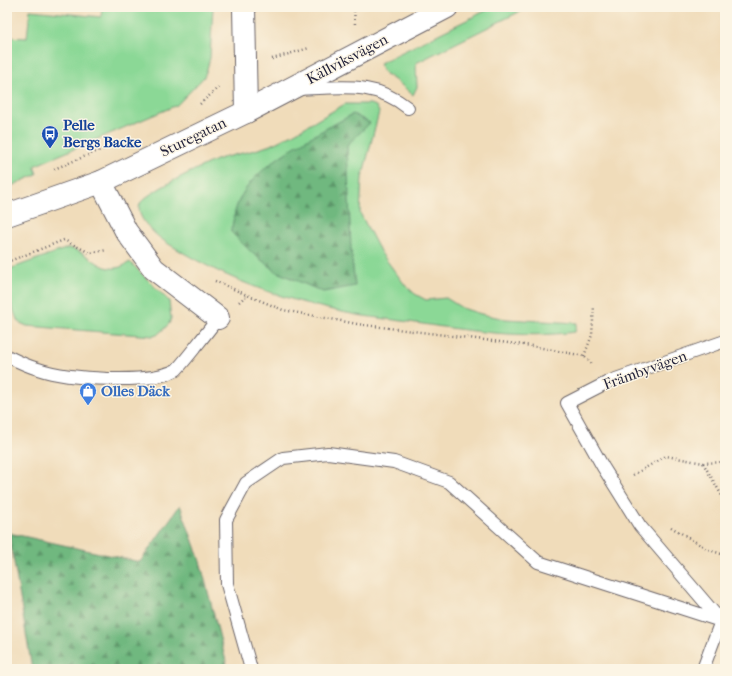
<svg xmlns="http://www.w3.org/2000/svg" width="732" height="676" viewBox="0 0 732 676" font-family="'IM FELL French Canon',serif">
  <defs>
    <pattern id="forest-firs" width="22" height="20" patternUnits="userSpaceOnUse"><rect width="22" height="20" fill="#70b87f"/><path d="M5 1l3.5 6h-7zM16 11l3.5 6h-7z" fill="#5c9569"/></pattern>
  </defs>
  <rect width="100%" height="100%" fill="#fcf5e5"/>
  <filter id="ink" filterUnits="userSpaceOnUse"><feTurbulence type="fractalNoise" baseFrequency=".025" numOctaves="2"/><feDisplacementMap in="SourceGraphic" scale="8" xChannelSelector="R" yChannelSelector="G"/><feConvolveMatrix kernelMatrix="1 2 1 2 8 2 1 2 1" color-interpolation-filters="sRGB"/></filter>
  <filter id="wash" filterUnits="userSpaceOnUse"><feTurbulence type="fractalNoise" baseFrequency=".012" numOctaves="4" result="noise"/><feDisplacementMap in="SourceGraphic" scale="16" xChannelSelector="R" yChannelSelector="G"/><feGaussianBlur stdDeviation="0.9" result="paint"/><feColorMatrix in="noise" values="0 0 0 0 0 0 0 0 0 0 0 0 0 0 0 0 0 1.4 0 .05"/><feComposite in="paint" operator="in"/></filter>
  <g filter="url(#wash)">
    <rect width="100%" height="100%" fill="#f0dcba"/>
    <!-- green -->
    <path fill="#8bd896" stroke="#567d68" d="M 102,7 L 213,7 L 210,58 L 207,69 L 204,77 L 177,105 L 34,166 L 37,174 L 7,188 L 7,37 L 27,38 L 30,10 L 101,17 Z
      M 493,7 L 529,7 L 416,63 L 417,87 L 413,95 C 407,90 402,85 396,81 C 388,75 382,74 380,63 Z
      M 345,104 L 370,104 L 376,106 L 379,112 L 362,178 L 360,213 L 381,253 L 405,285 L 415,294 L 426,300 L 446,298 L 462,308 L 481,314 L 506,319 L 577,323 L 575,332 C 522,339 469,331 416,323 C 397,320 376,318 357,315 C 290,302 230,282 172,246 C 161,240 134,219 140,204 C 143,194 204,165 216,160 C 236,153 257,152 277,142 C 300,131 322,117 345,104 Z
      M 68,248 C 93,251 102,281 130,262 L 169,301 L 171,318 L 169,324 L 157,335 L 153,336 L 27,326 L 18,322 L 7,293 L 7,270 Z"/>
    <!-- forest -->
    <path fill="url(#forest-firs)" stroke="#496d5d" d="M 353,114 L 370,123 L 347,145 L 351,250 L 355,286 L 323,292 L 277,272 L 251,252 L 231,232 C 233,223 234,213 237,205 C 252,164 317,134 353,114 Z
      M 180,505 L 200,561 L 228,669 L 32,669 L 9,533 L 140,562 Z"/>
  </g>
  <g filter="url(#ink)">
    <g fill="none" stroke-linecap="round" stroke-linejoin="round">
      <!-- service casing -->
      <g stroke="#6a6367" stroke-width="14">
        <path id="service" d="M 298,89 C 339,88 373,80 408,108
          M 725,341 L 610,381 L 567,403 L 603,467 L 640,526 L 721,621 L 725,630
          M 7,356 C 17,361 27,366 38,369 C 68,379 148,385 176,370 C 181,366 212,326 218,318
          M 251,669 L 227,584 L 226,520 L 246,483 L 283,458 L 328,453 L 394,462 L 449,482 L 538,562 L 721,621
          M 703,669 L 721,621 L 724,619"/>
      </g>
      <!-- minor casing -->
      <g stroke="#6a6367" stroke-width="24">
        <path id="minor" d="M 244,7 L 246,112
          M 101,182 L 126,231 L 154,269 L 218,318"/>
      </g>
      <!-- tertiary casing -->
      <g stroke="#6a6367" stroke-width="24">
        <path id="tertiary" d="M 7,215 L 101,182 L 246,112 L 447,7"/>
      </g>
      <!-- path -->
      <path stroke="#6a6367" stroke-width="2.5" stroke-dasharray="1 3" stroke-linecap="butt" d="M 354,7 L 355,25
        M 272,59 L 309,48
        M 200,104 L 219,87
        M 54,169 L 113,145
        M 7,262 L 64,240 L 90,253 L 107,250
        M 215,281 L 247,295
        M 239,302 L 247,295 L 283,310 L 357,324 L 532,346 L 584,356 L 593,365
        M 584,356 L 592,335 L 594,306
        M 703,463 L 725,501
        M 633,475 L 666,456 L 703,463 L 725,462
        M 671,527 L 709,550 L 725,555"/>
      <!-- service -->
      <use href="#service" stroke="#fff" stroke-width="12"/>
      <!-- minor -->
      <use href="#minor" stroke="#fff" stroke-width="22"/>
      <!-- tertiary -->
      <use href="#tertiary" stroke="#fff" stroke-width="22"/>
    </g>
  </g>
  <!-- icons -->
  <defs>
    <g id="bus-pin" transform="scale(0.9)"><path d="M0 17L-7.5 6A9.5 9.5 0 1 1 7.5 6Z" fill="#1a4fb4" stroke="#fcf5e5"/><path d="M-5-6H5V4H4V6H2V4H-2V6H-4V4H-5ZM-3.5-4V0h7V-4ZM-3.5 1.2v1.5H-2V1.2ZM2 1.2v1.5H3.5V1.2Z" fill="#fff"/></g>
    <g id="shop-pin" transform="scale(0.9)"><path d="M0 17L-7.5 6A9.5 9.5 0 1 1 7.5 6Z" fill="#3f7fe0" stroke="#fcf5e5"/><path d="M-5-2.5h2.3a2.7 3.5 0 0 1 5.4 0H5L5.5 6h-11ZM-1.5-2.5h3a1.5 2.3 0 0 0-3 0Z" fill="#fff"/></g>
  </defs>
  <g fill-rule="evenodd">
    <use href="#bus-pin" x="50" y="134"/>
    <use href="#shop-pin" x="88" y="391"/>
  </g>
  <g text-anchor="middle" stroke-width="3" stroke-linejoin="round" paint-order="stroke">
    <!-- street labels -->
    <g font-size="15" fill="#22223b" stroke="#fcf5e5">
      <text transform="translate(347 59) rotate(-28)" y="5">Källviksvägen</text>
      <text transform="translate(193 137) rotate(-26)" y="5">Sturegatan</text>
      <text transform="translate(645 370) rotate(-20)" y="5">Främbyvägen</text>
    </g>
    <!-- transit labels -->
    <g font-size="15" font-weight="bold" fill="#164399" stroke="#fcf5e5" text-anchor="start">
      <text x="63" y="130">Pelle<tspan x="63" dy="17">Bergs Backe</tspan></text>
    </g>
    <!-- shop labels -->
    <g font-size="15" font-weight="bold" fill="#366cbe" stroke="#fcf5e5" text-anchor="start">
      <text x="101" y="396">Olles Däck</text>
    </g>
  </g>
  <!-- margin -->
  <rect width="732" height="676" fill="none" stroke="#fcf5e5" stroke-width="24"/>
</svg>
